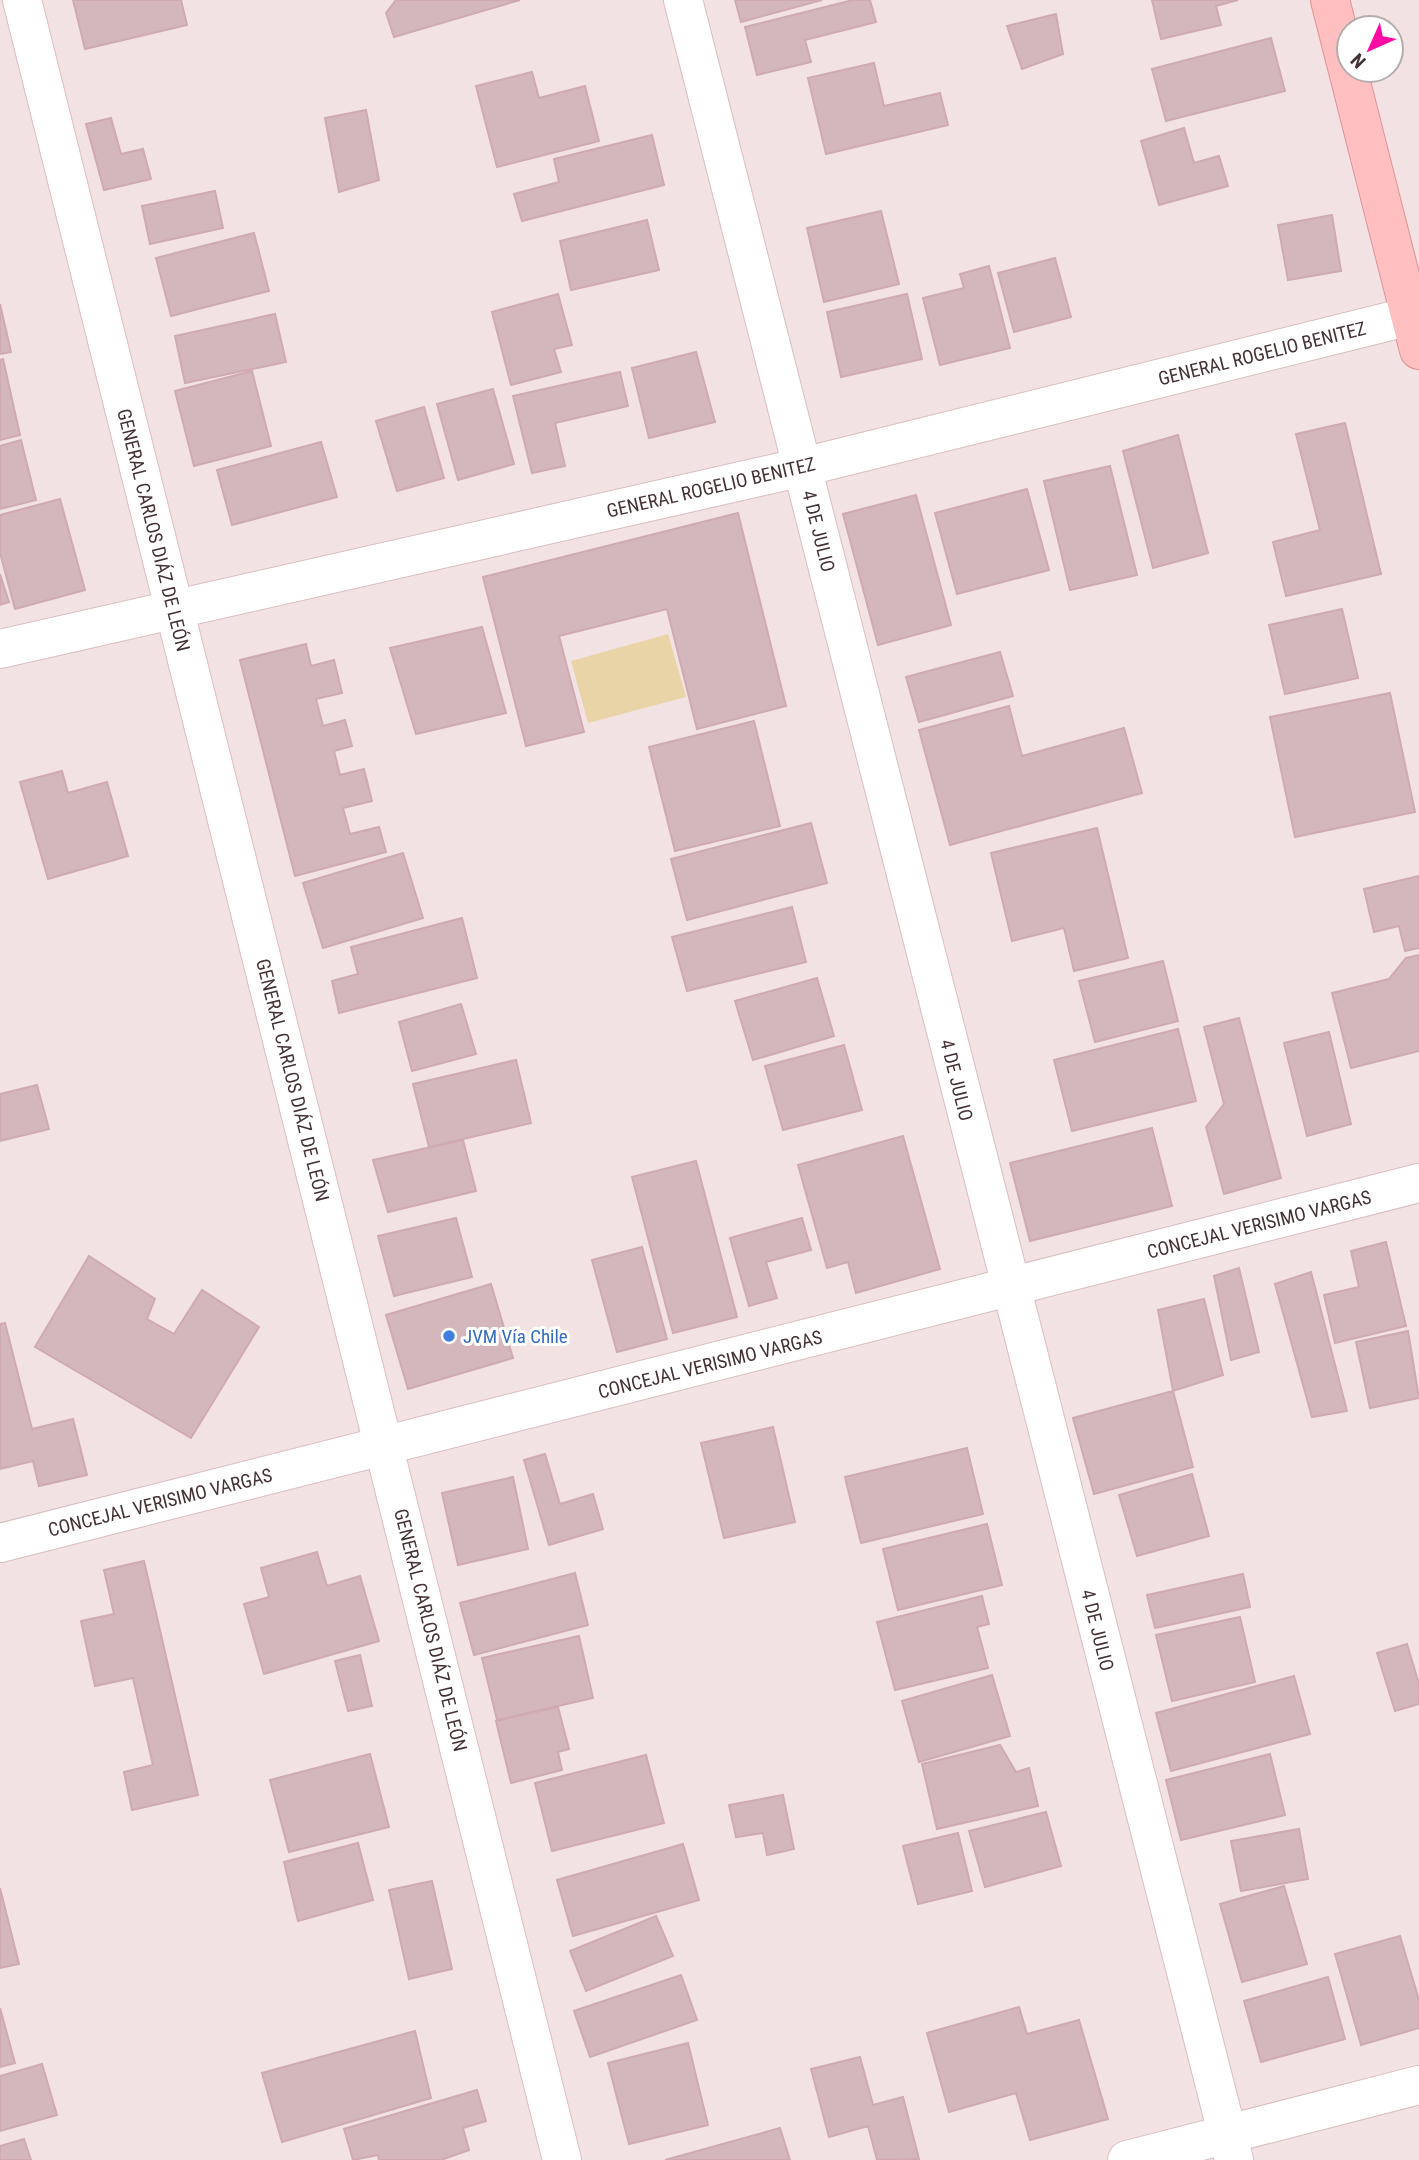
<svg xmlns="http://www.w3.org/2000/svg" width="1419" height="2160" viewBox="0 0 1419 2160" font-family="'Roboto Condensed',sans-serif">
  <rect width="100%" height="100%" fill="#f2e2e3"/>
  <!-- green -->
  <path fill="#e9d4a8" d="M 668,634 L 686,697 L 588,723 L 571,661 Z"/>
  <!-- building -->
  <path fill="#d4b7bc" stroke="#cfaab0" stroke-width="2" d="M 73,0 L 181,0 L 187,25 L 85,49 Z
    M 396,0 L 520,0 L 394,37 L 386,13 Z
    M 735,0 L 822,0 L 741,22 Z
    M 853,0 L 870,0 L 876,22 L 805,40 L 811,62 L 757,75 L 745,27 Z
    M 1152,0 L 1238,0 L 1216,6 L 1221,25 L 1161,39 Z
    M 1056,14 L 1063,54 L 1022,69 L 1007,26 Z
    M 1271,38 L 1285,91 L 1166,121 L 1152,69 Z
    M 874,63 L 884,106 L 940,93 L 948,125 L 826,154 L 808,78 Z
    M 532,72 L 539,98 L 585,86 L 599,141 L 497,167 L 476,86 Z
    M 366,110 L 379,180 L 339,192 L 325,118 Z
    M 111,118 L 121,154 L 143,149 L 151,179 L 104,190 L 86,124 Z
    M 1184,128 L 1194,163 L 1219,156 L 1228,186 L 1159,205 L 1141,141 Z
    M 652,135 L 664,185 L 522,221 L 514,194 L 559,182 L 554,159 Z
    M 215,191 L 223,228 L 150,244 L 142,206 Z
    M 881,211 L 899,284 L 824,302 L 807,228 Z
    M 1332,215 L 1341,271 L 1288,280 L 1278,225 Z
    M 647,220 L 659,270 L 571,290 L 560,241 Z
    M 254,233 L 269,291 L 171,316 L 156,258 Z
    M 1055,258 L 1071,317 L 1014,332 L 998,273 Z
    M 989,266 L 1010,348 L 940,365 L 923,298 L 964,288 L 960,274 Z
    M 558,294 L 572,345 L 554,349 L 561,372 L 511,385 L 492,312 Z
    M 907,294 L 922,359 L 841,377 L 827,312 Z
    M 0,304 L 11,352 L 0,354 Z
    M 275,314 L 286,362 L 185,383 L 175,336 Z
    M 696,352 L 715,422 L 649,438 L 632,368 Z
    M 3,359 L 20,435 L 0,440 L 0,360 Z
    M 252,371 L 271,446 L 194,466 L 175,391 Z
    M 620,372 L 628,406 L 555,423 L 565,466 L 532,473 L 513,396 Z
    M 493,389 L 514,464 L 458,480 L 437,404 Z
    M 424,407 L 444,478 L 397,491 L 376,421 Z
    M 1345,423 L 1381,574 L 1286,596 L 1273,542 L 1320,530 L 1296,434 Z
    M 1178,435 L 1208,553 L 1153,568 L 1123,451 Z
    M 21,440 L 36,500 L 0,509 L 0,446 Z
    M 321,442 L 337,497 L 232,525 L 217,470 Z
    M 1110,466 L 1137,575 L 1070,590 L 1044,481 Z
    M 1027,489 L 1049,570 L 957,594 L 935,513 Z
    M 916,495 L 951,625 L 878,645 L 843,514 Z
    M 60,499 L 85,590 L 15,609 L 0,553 L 0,515 Z
    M 738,513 L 786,706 L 697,729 L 667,609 L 559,636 L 584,732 L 526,746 L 483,577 Z
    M 0,574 L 9,602 L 0,605 Z
    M 1342,609 L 1358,678 L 1285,694 L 1269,625 Z
    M 482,627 L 506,713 L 416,734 L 390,648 Z
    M 306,644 L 311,666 L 334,660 L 342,693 L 316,699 L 323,726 L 345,720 L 352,746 L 334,751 L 340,775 L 364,769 L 372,801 L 343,808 L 350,834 L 379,827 L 386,852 L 295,876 L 240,660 Z
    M 1000,652 L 1013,696 L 919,722 L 906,677 Z
    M 1390,693 L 1415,812 L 1295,837 L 1270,717 Z
    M 1009,706 L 1022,756 L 1124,728 L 1142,793 L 950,845 L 919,730 Z
    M 754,721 L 780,826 L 675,851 L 649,747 Z
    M 62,771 L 68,793 L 107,782 L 128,856 L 48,879 L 20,782 Z
    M 811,823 L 827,883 L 687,920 L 671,859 Z
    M 1097,828 L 1128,958 L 1074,971 L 1064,928 L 1012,941 L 991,853 Z
    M 403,853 L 423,918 L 323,948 L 303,883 Z
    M 1419,876 L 1419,948 L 1405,951 L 1399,926 L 1374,932 L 1364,889 Z
    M 792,907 L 806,962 L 687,991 L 672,937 Z
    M 462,918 L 477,978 L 339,1013 L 332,981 L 358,974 L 351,947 Z
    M 1419,955 L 1419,1051 L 1351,1068 L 1332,993 L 1389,979 L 1406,958 Z
    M 1163,961 L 1178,1021 L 1095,1042 L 1079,981 Z
    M 817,978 L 834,1036 L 753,1060 L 735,1001 Z
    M 461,1004 L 476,1054 L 412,1071 L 399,1022 Z
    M 1239,1018 L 1281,1178 L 1224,1194 L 1206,1127 L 1224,1104 L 1204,1027 Z
    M 1178,1029 L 1196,1101 L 1072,1131 L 1054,1060 Z
    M 1329,1032 L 1351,1124 L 1307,1136 L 1284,1043 Z
    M 844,1045 L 862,1110 L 783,1130 L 765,1066 Z
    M 516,1060 L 531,1123 L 429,1147 L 413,1084 Z
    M 37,1085 L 49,1129 L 0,1141 L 0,1094 Z
    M 1152,1128 L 1172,1206 L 1030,1241 L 1010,1163 Z
    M 903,1136 L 940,1269 L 856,1293 L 848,1262 L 827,1268 L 798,1165 Z
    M 463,1140 L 476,1191 L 388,1212 L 373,1160 Z
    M 696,1161 L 737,1317 L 673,1333 L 632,1177 Z
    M 456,1218 L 472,1277 L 394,1296 L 378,1236 Z
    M 802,1218 L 811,1250 L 766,1262 L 777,1298 L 749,1306 L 730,1238 Z
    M 1386,1242 L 1406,1326 L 1335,1343 L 1324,1295 L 1359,1287 L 1351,1251 Z
    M 642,1247 L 667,1339 L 617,1352 L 592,1260 Z
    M 89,1256 L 155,1299 L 147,1319 L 174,1334 L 202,1290 L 259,1327 L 191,1438 L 35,1347 Z
    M 1239,1268 L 1259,1352 L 1231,1360 L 1214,1276 Z
    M 1311,1272 L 1347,1411 L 1312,1417 L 1275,1284 Z
    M 491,1284 L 513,1358 L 408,1389 L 386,1315 Z
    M 1204,1299 L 1223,1375 L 1173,1391 L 1158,1310 Z
    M 5,1323 L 32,1429 L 73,1419 L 87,1475 L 39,1486 L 33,1461 L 0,1469 L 0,1324 Z
    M 1408,1331 L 1419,1398 L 1370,1408 L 1356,1342 Z
    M 1173,1391 L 1193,1467 L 1094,1494 L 1073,1418 Z
    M 773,1427 L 795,1522 L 724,1538 L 701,1443 Z
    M 967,1448 L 983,1514 L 861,1543 L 845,1477 Z
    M 545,1454 L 560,1504 L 593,1494 L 603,1529 L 549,1545 L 524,1460 Z
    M 1192,1474 L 1209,1536 L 1137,1556 L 1119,1495 Z
    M 513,1477 L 528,1549 L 458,1565 L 442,1493 Z
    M 987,1524 L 1002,1585 L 898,1610 L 883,1549 Z
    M 317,1552 L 327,1586 L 360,1576 L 379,1641 L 264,1674 L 244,1604 L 269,1597 L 261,1568 Z
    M 144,1561 L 198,1795 L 132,1810 L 124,1772 L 153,1765 L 133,1678 L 95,1686 L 81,1621 L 114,1614 L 104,1570 Z
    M 575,1573 L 588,1625 L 474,1655 L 460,1603 Z
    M 1243,1574 L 1250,1607 L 1155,1628 L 1147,1595 Z
    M 982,1596 L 989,1624 L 977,1627 L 988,1668 L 895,1690 L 877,1622 Z
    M 1240,1617 L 1255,1682 L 1172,1701 L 1156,1635 Z
    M 579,1636 L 593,1698 L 497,1720 L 482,1658 Z
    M 1407,1644 L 1419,1684 L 1419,1704 L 1395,1711 L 1377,1653 Z
    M 360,1655 L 372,1706 L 348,1711 L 335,1661 Z
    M 992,1675 L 1010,1736 L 919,1762 L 902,1701 Z
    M 1294,1676 L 1310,1734 L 1171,1771 L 1156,1713 Z
    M 558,1707 L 569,1749 L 558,1752 L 562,1770 L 511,1783 L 496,1721 Z
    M 1000,1745 L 1016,1772 L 1029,1768 L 1038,1806 L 937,1829 L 922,1764 Z
    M 370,1754 L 389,1827 L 289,1852 L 270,1780 Z
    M 1270,1754 L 1285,1815 L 1181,1840 L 1166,1780 Z
    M 646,1755 L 664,1823 L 552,1851 L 535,1783 Z
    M 783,1795 L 794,1849 L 767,1855 L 763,1833 L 736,1837 L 729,1805 Z
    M 1046,1812 L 1061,1866 L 985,1887 L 969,1831 Z
    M 1299,1829 L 1308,1879 L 1241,1891 L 1231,1841 Z
    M 958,1833 L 972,1891 L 918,1904 L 903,1846 Z
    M 358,1843 L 373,1900 L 298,1921 L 284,1862 Z
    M 683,1844 L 699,1900 L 573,1936 L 557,1880 Z
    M 432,1881 L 452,1969 L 409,1979 L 389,1890 Z
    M 1284,1886 L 1307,1964 L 1242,1982 L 1220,1904 Z
    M 0,1888 L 19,1964 L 0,1968 Z
    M 656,1916 L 673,1956 L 586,1991 L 570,1951 Z
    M 1400,1936 L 1419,2000 L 1419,2028 L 1361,2045 L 1335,1954 Z
    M 681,1975 L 697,2020 L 590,2057 L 574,2011 Z
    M 1328,1977 L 1345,2039 L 1261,2062 L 1244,2001 Z
    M 1019,2007 L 1027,2034 L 1079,2020 L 1108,2119 L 1030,2140 L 1016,2093 L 949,2112 L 927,2033 Z
    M 0,2008 L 15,2063 L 0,2067 Z
    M 415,2031 L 431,2098 L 282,2142 L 262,2073 Z
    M 688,2043 L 708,2125 L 629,2144 L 608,2063 Z
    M 860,2057 L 873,2105 L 903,2097 L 919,2159 L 877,2160 L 868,2126 L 829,2137 L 811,2069 Z
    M 42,2064 L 57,2115 L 0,2131 L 0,2076 Z
    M 477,2090 L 486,2121 L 463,2128 L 469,2150 L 441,2160 L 379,2160 L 378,2155 L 353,2160 L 344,2129 Z
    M 780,2128 L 790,2160 L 665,2160 Z
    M 24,2139 L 31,2160 L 0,2160 L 0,2146 Z"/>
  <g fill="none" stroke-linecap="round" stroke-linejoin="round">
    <!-- street casing -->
    <g stroke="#d9bec1" stroke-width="40">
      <path id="street" d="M 22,0 L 562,2160
        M 683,0 L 1234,2160
        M 0,649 L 803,467 L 1419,314
        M 0,1543 L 1419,1183
        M 1127,2160 L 1419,2085"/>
    </g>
    <!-- secondary casing -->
    <g stroke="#db9395" stroke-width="40">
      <path id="secondary" d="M 1330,0 L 1419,350"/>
    </g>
    <!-- street -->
    <use href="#street" stroke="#fff" stroke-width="38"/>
    <!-- secondary -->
    <use href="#secondary" stroke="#ffbfc0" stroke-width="38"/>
  </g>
  <!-- markers -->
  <circle fill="#3f7fe0" stroke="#fff" stroke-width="2.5" cx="449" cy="1336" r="7"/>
  <g text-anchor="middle" stroke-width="6" stroke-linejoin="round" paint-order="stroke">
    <!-- street labels -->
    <g font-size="19" fill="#443235" stroke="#fff">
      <text transform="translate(1262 353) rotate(-14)" y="7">GENERAL ROGELIO BENITEZ</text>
      <text transform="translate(711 487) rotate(-13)" y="7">GENERAL ROGELIO BENITEZ</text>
      <text transform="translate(154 530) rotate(76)" y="7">GENERAL CARLOS DIÁZ DE LEÓN</text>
      <text transform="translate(819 531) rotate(76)" y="7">4 DE JULIO</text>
      <text transform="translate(293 1080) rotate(76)" y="7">GENERAL CARLOS DIÁZ DE LEÓN</text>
      <text transform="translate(957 1080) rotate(76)" y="7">4 DE JULIO</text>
      <text transform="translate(1259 1224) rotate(-14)" y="7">CONCEJAL VERISIMO VARGAS</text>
      <text transform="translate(710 1364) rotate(-14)" y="7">CONCEJAL VERISIMO VARGAS</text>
      <text transform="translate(160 1502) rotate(-14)" y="7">CONCEJAL VERISIMO VARGAS</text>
      <text transform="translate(431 1630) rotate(76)" y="7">GENERAL CARLOS DIÁZ DE LEÓN</text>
      <text transform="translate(1098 1630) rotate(76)" y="7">4 DE JULIO</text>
    </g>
    <!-- shop labels -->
    <g font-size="19" fill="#366cbe" stroke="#fff" text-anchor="start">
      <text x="463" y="1343">JVM Vía Chile</text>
    </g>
  </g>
  <!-- north arrow -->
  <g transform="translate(1370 49) rotate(225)"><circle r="33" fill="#ffffff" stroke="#b4adae" stroke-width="2"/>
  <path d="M0-5L12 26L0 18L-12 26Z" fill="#ff0ca4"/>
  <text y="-10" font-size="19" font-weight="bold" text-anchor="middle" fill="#443235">N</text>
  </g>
</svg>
